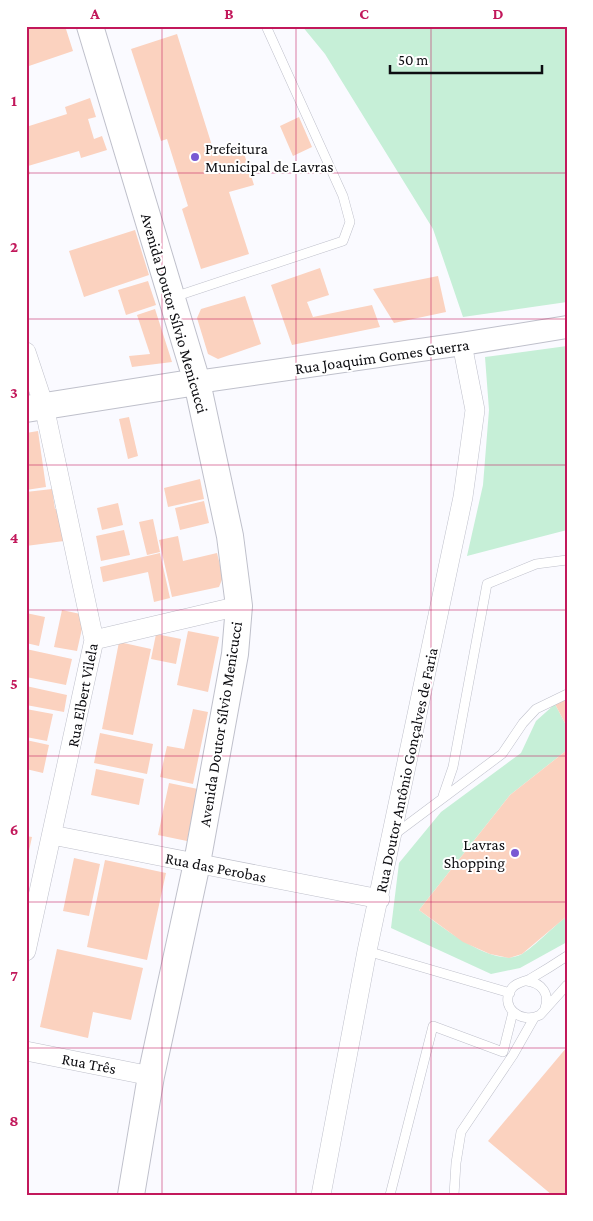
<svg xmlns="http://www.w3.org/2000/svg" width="593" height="1221" viewBox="0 0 593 1221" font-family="'Crimson Pro',serif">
  <rect width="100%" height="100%" fill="#fafaff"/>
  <!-- green -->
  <path fill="#c6efd7" d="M 302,26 L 567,26 L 567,302 L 463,317 L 433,229 L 325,54 Z
    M 567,346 L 567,530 L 467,556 L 483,485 L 489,410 L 485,357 Z
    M 555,704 L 567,727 L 567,750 L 510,795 L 419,910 C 441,926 495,970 522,954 C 535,946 554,926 567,916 L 567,942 L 520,968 L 491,974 L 391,928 L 399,863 L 441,812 L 521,753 L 536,721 Z"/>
  <!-- building -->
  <path fill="#fbd2bf" d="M 26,26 L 65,26 L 73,51 L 26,67 Z
    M 177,34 L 214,152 L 241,144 L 254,185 L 229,192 L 249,254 L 201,269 L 182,209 L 188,206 L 167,139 L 161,141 L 131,49 Z
    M 90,98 L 96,117 L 88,119 L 94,139 L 102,136 L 107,150 L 81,158 L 79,151 L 28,166 L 30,174 L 26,176 L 26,127 L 67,114 L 65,107 Z
    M 299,117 L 312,147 L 293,156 L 280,126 Z
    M 135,230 L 149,275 L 84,297 L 69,251 Z
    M 320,268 L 329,295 L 307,302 L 313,317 L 372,305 L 380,327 L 292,345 L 271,285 Z
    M 438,276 L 446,312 L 394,323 L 373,289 Z
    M 148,281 L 156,305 L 126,315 L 118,290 Z
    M 245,296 L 261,344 L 218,359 L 208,354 L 197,318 L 201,309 Z
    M 155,309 L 172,362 L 132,367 L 129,356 L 150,354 L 137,315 Z
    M 129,417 L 138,456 L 128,459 L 119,419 Z
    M 38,431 L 46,487 L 26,490 L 26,433 Z
    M 200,479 L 204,499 L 168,507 L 164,488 Z
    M 52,489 L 55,509 L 59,509 L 64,541 L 26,546 L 26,492 Z
    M 204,501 L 209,523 L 180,530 L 175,508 Z
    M 118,503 L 123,525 L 102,530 L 97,508 Z
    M 153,519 L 160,552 L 147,555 L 139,522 Z
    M 124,530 L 130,555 L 101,561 L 96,536 Z
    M 178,536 L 183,561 L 217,553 L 223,577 L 219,587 L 172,597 L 159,540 Z
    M 160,553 L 170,598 L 154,602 L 148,572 L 103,582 L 100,567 Z
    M 62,610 L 85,615 L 77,651 L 54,647 Z
    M 26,613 L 45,617 L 39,646 L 26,643 Z
    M 188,631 L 219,637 L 208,692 L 177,685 Z
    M 156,634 L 181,639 L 176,664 L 151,659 Z
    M 119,642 L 151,649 L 133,735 L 102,729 Z
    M 26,649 L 72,659 L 66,685 L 26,677 Z
    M 26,686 L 67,695 L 64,712 L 26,705 Z
    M 567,697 L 567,727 L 555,704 Z
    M 26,709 L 53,714 L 47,741 L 26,737 Z
    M 193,709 L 208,712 L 193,784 L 160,777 L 167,746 L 184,749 Z
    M 100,733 L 153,744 L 147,774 L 94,763 Z
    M 26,740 L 49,745 L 43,773 L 26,769 Z
    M 567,750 L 567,916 L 522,954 L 509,958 L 490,954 L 463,942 L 419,910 L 510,795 Z
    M 96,769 L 144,779 L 139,805 L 91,795 Z
    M 169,783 L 198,789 L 187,841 L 158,835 Z
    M 26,836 L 32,837 L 27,860 L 26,860 Z
    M 74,858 L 100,864 L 89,916 L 63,911 Z
    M 105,860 L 166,873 L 147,960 L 87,947 Z
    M 57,949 L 143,968 L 131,1020 L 93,1012 L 88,1038 L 40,1027 Z
    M 567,1047 L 567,1195 L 552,1195 L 488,1141 Z"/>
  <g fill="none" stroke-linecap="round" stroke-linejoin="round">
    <!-- service casing -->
    <g stroke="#bfc0cb" stroke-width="10">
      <path id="service" d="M 174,297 L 343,241 L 350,222 L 343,196 L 266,26
        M 443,796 L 453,767 L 487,584 L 536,564 L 567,560
        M 395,834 L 502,754 L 523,723 L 536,709 L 567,694
        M 367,951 L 510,993
        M 567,956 C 555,964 542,972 530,979 C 524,982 517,982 512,988 C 498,1006 521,1025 540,1015 L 567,985
        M 527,981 C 542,983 550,994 545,1008
        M 390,1195 L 433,1026 L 503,1052 L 513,1012
        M 454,1195 L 456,1163 L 461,1132 L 513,1055 L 534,1018"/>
    </g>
    <!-- minor casing -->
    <g stroke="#bfc0cb" stroke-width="20">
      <path id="minor" d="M 26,352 L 44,406 L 94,640 L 26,951
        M 94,640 L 239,606
        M 52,835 L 380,899
        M 26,1051 L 151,1076
        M 321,1195 L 367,951 L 463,497 L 475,410 L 462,344"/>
    </g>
    <!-- tertiary casing -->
    <g stroke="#bfc0cb" stroke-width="24">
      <path id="tertiary" d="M 197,382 L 462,344 L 567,327"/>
    </g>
    <!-- secondary casing -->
    <g stroke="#bfc0cb" stroke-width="28">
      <path id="secondary" d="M 90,26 L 197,382 L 230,536 L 239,606 L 235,654 L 197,863 L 151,1076 L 131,1195
        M 26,409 L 197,382"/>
    </g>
    <!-- service -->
    <use href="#service" stroke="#fff" stroke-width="9"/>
    <!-- minor -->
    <use href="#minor" stroke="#fff" stroke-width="19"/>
    <!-- tertiary -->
    <use href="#tertiary" stroke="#fff" stroke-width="22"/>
    <!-- secondary -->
    <use href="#secondary" stroke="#fff" stroke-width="26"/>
  </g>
  <!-- grid -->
  <path fill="none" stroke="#c2185b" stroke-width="1" stroke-opacity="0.55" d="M 162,26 L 162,1195M 296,26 L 296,1195M 431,26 L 431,1195M 26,173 L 567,173M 26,319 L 567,319M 26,465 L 567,465M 26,610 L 567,610M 26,756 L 567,756M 26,902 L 567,902M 26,1048 L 567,1048"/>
  <!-- markers -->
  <g fill="#7759d3" stroke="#fff" stroke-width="2">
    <circle cx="195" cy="157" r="5"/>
    <circle cx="515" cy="853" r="5"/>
  </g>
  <g text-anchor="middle" stroke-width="4" stroke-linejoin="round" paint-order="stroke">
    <!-- poi labels -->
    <g font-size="16" fill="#0d0d11" stroke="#fff" text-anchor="start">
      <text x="205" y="154">Prefeitura<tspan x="205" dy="18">Municipal de Lavras</tspan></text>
      <text x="505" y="850" text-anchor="end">Lavras<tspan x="505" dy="18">Shopping</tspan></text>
    </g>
    <!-- street labels -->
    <g font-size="16" fill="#0d0d11" stroke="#fff">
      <text transform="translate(175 313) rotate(74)" y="6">Avenida Doutor Sílvio Menicucci</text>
      <text transform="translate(382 356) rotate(-8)" y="6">Rua Joaquim Gomes Guerra</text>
      <text transform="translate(82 695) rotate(-79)" y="6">Rua Elbert Vilela</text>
      <text transform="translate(220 724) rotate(-81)" y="6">Avenida Doutor Sílvio Menicucci</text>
      <text transform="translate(406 770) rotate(-78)" y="6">Rua Doutor Antônio Gonçalves de Faria</text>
      <text transform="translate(216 867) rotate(11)" y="6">Rua das Perobas</text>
      <text transform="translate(89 1063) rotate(11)" y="6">Rua Três</text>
    </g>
  </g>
  <!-- border -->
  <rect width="593" height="1221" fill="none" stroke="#ffffff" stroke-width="55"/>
  <!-- scale -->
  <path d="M390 65v8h152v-8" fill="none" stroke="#0d0d11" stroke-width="2.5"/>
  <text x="398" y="65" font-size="15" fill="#0d0d11" stroke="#ffffff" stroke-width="4" paint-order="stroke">50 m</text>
  <rect x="28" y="28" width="538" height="1166" fill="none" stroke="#c2185b" stroke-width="2"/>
  <g font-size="16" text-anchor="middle" font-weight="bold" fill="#c2185b">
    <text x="95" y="19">A</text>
    <text x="229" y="19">B</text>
    <text x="364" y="19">C</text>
    <text x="498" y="19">D</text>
    <text x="14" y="106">1</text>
    <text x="14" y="252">2</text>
    <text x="14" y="398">3</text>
    <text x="14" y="543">4</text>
    <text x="14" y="689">5</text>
    <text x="14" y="835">6</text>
    <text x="14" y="981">7</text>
    <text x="14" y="1126">8</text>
  </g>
</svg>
